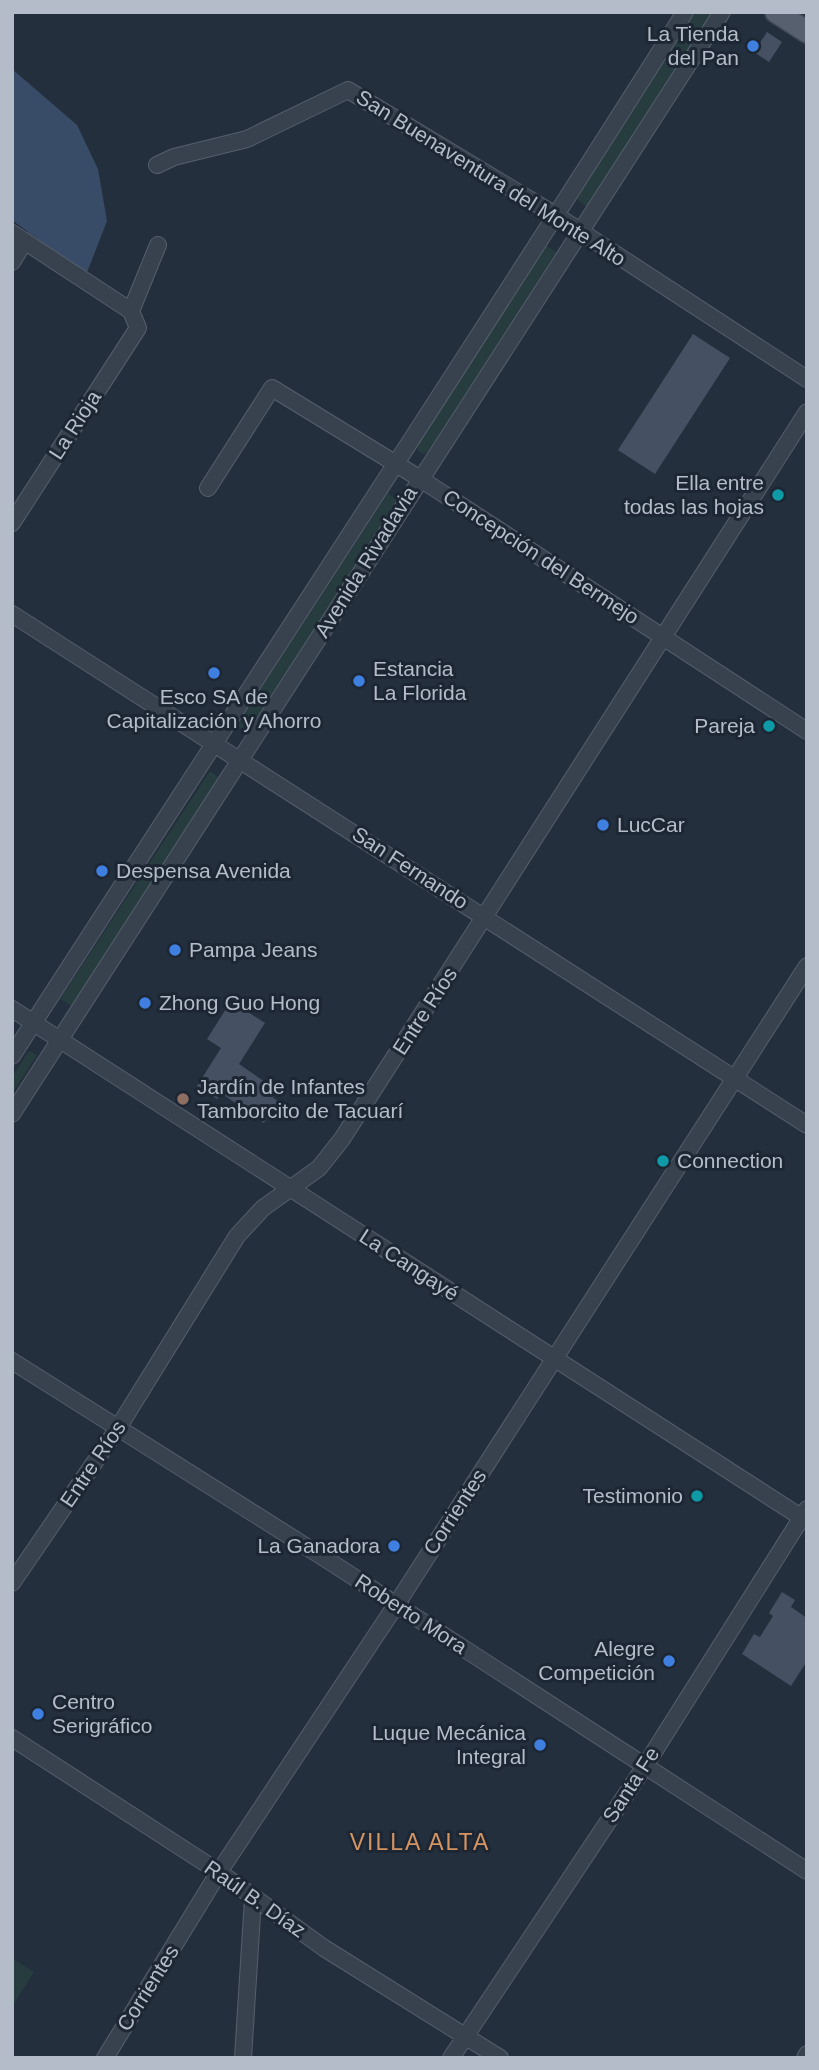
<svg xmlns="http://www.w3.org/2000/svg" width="819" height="2070" viewBox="0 0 819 2070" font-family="Helvetica,sans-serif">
  <rect width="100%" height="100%" fill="#242f3e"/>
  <!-- green -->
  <path fill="#263c3f" d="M 694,12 L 714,12 L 587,207 L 577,199 Z
    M 545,245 L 556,252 L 428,452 L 424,454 L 418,451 L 418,445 Z
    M 388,493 L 397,500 L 247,733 L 237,725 Z
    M 210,771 L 219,778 L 72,1006 L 60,999 Z
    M 29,1051 L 37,1055 L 12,1094 L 12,1077 Z
    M 12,1958 L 34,1972 L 12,2007 Z"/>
  <!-- water -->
  <path fill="#394c67" d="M 12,69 L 77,125 L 98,169 L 107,221 L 86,275 L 12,220 Z"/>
  <!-- building -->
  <path fill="#455162" d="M 767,32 L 782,42 L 769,62 L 754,52 Z
    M 693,334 L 730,358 L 655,474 L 618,450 Z
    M 231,1001 L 265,1023 L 239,1064 L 278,1091 L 273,1098 L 278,1101 L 264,1123 L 221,1093 L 217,1099 L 197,1086 L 221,1048 L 207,1039 Z
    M 782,1592 L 795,1600 L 791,1607 L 807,1618 L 807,1661 L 791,1686 L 742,1654 L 754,1634 L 760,1637 L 773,1616 L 769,1613 Z"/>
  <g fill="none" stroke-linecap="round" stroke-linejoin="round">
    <!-- minor casing -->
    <g stroke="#565f6c" stroke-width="18">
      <path id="minor" d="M 157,165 L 174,157 L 247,139 L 348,90 L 557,216 L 807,379
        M 12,233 L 131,311 L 138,328 L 12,523
        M 12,262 L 25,241
        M 131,311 L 158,245
        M 208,488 L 272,388 L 419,478 L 807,731
        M 12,614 L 807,1125
        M 12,1009 L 807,1521
        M 12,1056 C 236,708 464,363 685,12
        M 12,1114 L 722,12
        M 12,1361 L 329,1561 L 807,1871
        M 12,1583 L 118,1428 L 237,1236 L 263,1208 L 319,1168 L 342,1139 L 807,412
        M 12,1738 L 219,1872 L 324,1948 L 500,2058
        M 105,2058 L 219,1872 L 396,1605 L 807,966
        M 243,2058 L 253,1898
        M 451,2058 L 645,1766 L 807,1509
        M 805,2058 L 807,2054"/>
    </g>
    <!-- major casing -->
    <g stroke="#414a57" stroke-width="24">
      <path id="major" d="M 776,12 L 807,32"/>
    </g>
    <!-- minor -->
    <use href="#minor" stroke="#38414e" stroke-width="16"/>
    <!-- major -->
    <use href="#major" stroke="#56606e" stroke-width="21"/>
  </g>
  <!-- markers -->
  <g fill="#3f7fe0" stroke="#1d2633" stroke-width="2.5">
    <circle cx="753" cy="46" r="7"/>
    <circle cx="214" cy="673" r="7"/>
    <circle cx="359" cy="681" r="7"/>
    <circle cx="603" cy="825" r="7"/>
    <circle cx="102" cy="871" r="7"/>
    <circle cx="175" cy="950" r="7"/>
    <circle cx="145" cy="1003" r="7"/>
    <circle cx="394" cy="1546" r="7"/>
    <circle cx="669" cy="1661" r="7"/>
    <circle cx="38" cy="1714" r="7"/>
    <circle cx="540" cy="1745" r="7"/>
  </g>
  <g fill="#0f9aa8" stroke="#1d2633" stroke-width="2.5">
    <circle cx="778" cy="495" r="7"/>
    <circle cx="769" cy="726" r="7"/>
    <circle cx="663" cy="1161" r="7"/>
    <circle cx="697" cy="1496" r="7"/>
  </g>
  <circle fill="#8d6e63" stroke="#1d2633" stroke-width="2.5" cx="183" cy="1099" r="7"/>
  <g text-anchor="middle" stroke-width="6" stroke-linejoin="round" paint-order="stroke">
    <!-- poi labels -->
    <g font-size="21" fill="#b4bcc9" stroke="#1d2633" text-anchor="start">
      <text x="739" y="41" text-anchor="end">La Tienda<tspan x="739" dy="24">del Pan</tspan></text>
      <text x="764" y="490" text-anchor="end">Ella entre<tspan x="764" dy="24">todas las hojas</tspan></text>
      <text x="373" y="676">Estancia<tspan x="373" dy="24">La Florida</tspan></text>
      <text x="214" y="704" text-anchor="middle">Esco SA de<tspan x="214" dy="24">Capitalización y Ahorro</tspan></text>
      <text x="755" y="733" text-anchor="end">Pareja</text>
      <text x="617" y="832">LucCar</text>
      <text x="116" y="878">Despensa Avenida</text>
      <text x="189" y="957">Pampa Jeans</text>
      <text x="159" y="1010">Zhong Guo Hong</text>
      <text x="197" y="1094">Jardín de Infantes<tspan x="197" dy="24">Tamborcito de Tacuarí</tspan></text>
      <text x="677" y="1168">Connection</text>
      <text x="683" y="1503" text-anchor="end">Testimonio</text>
      <text x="380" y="1553" text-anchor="end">La Ganadora</text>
      <text x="655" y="1656" text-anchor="end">Alegre<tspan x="655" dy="24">Competición</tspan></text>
      <text x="52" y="1709">Centro<tspan x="52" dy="24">Serigráfico</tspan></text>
      <text x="526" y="1740" text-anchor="end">Luque Mecánica<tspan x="526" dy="24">Integral</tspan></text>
    </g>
    <!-- street labels -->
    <g font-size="21" fill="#b4bcc9" stroke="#1d2633">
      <text transform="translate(491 178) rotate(32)" y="7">San Buenaventura del Monte Alto</text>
      <text transform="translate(75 425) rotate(-57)" y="7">La Rioja</text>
      <text transform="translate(541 557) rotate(33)" y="7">Concepción del Bermejo</text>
      <text transform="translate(366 562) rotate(-58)" y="7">Avenida Rivadavia</text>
      <text transform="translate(410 868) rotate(33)" y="7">San Fernando</text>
      <text transform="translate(425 1011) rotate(-57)" y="7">Entre Ríos</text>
      <text transform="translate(409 1265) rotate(33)" y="7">La Cangayé</text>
      <text transform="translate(93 1464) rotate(-56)" y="7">Entre Ríos</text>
      <text transform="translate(455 1512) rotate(-57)" y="7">Corrientes</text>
      <text transform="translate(411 1614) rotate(33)" y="7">Roberto Mora</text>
      <text transform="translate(631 1785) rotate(-57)" y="7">Santa Fe</text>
      <text transform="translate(255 1899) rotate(35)" y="7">Raúl B. Díaz</text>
      <text transform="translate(148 1988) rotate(-58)" y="7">Corrientes</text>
    </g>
    <!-- neighbourhood labels -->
    <g font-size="23" letter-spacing="2" fill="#d59563" stroke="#1d2633">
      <text x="420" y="1850">VILLA ALTA</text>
    </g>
  </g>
  <!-- border -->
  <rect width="819" height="2070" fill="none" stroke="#b4bcc9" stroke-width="28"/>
</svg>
